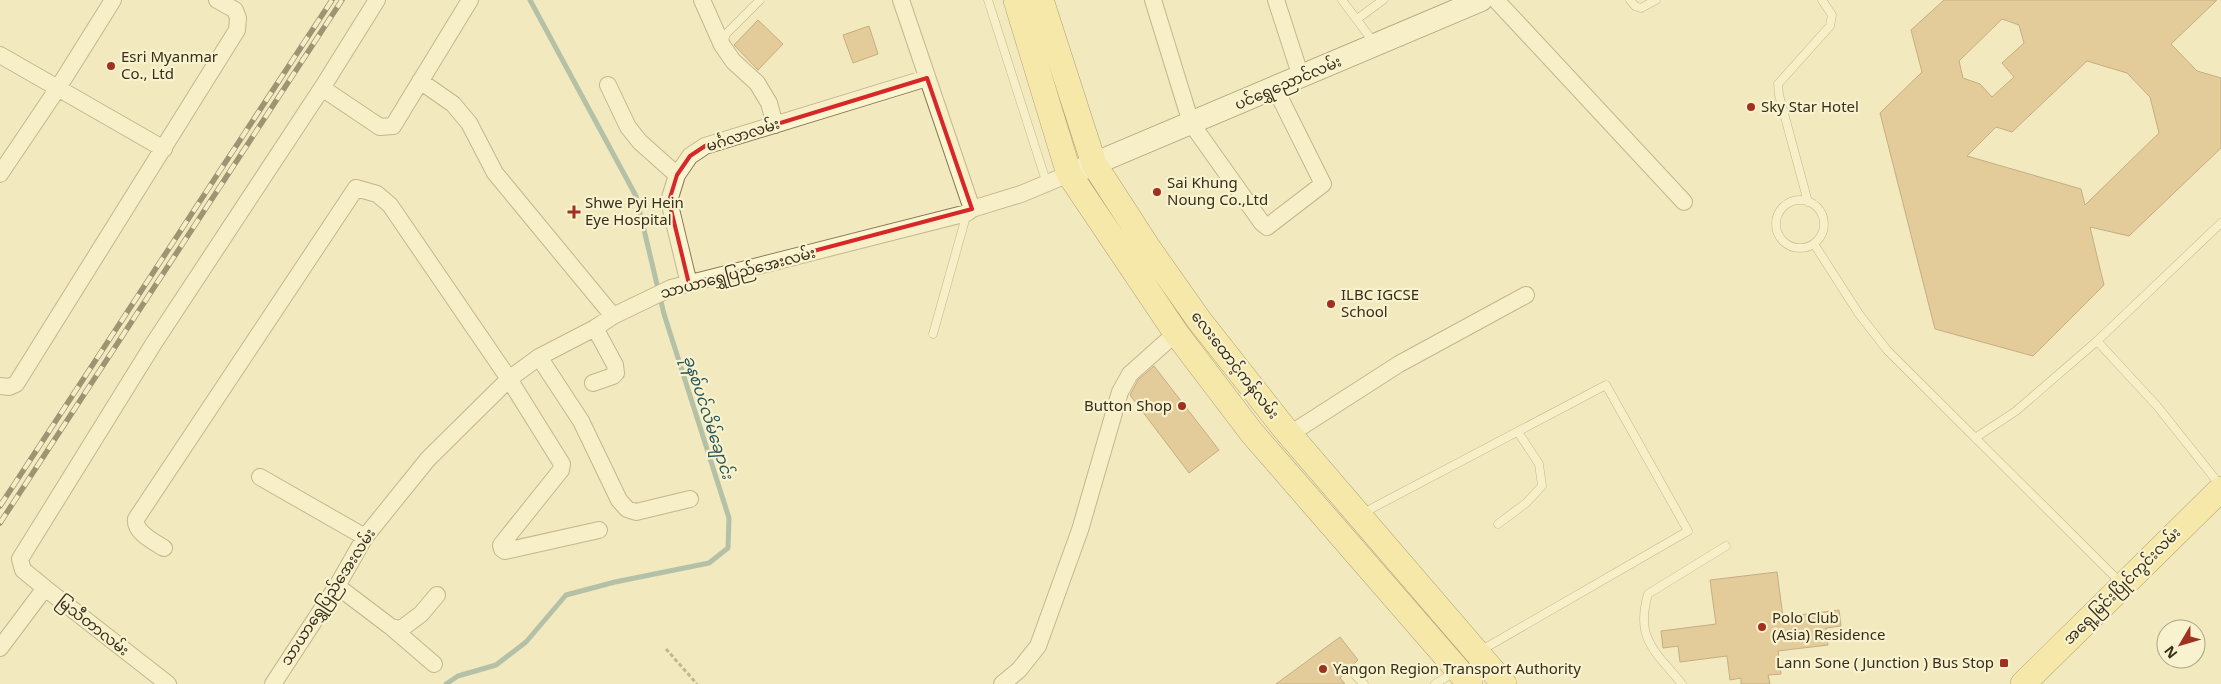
<svg xmlns="http://www.w3.org/2000/svg" width="2221" height="684" viewBox="0 0 2221 684" font-family="Georgia,'Noto Sans Myanmar',serif">
  <rect width="100%" height="100%" fill="#f2e9be"/>
  <g fill="none" stroke-linecap="round" stroke-linejoin="round">
    <!-- stream -->
    <path stroke="#68918d" stroke-width="5" d="M 446,684 L 458,676 L 496,665 L 526,642 L 566,595 L 615,582 L 709,563 L 728,548 L 729,518 L 664,314 L 636,196 L 530,0"/>
  </g>
  <!-- building -->
  <path fill="#d3a770" stroke="#8d6639" fill-rule="evenodd" d="M 1944,0 L 2217,0 L 2171,44 L 2197,71 L 2221,78 L 2221,148 L 2129,236 L 2090,227 L 2104,285 L 2033,356 L 1935,329 L 1880,113 L 1922,72 L 1911,30 ZM 2002,19 L 2019,25 L 2024,43 L 2002,63 L 2014,77 L 1992,97 L 1980,84 L 1963,78 L 1959,61 ZM 2087,61 L 2127,73 L 2150,97 L 2159,133 L 2085,205 L 2081,189 L 1967,156 L 1996,127 L 2012,132 Z
    M 758,20 L 783,44 L 758,70 L 734,45 Z
    M 869,26 L 878,54 L 853,63 L 843,35 Z
    M 1154,366 L 1219,450 L 1189,473 L 1130,395 L 1138,380 Z
    M 1777,572 L 1783,617 L 1839,610 L 1841,626 L 1826,628 L 1828,645 L 1778,651 L 1781,674 L 1768,675 L 1770,684 L 1741,684 L 1741,678 L 1730,680 L 1727,656 L 1680,662 L 1678,646 L 1663,648 L 1661,631 L 1716,624 L 1710,580 Z
    M 1340,637 L 1358,660 L 1340,678 L 1345,684 L 1276,684 Z"/>
  <g fill="none" stroke-linecap="round" stroke-linejoin="round">
    <!-- lane casing -->
    <g stroke="#8c7955" stroke-width="9">
      <path id="lane" d="M 988,0 L 1047,184
        M 1342,0 L 1375,44
        M 1630,0 L 1635,6 L 1641,8 L 1656,0
        M 1357,19 L 1383,0
        M 723,43 L 726,34 L 760,0
        M1776 224a24 24 0 1 1 48 0a24 24 0 1 1-48 0Z
        M 1808,202 L 1779,95 L 1778,84 L 1830,26 L 1832,15 L 1822,0
        M 1814,244 L 1859,314 L 1887,350 L 2122,584
        M 933,334 L 967,213
        M 1975,438 L 2016,411 L 2097,341
        M 2220,485 L 2157,406 L 2097,341 L 2221,223
        M 1363,513 L 1606,385 L 1688,531 L 1480,651
        M 1498,524 L 1526,503 L 1542,486 L 1539,464 L 1518,432
        M 1356,676 L 1364,684
        M 1435,684 L 1454,672
        M 1682,684 C 1655,651 1635,639 1648,594 L 1726,546"/>
    </g>
    <!-- street casing -->
    <g stroke="#8c7955" stroke-width="18">
      <path id="street" d="M 702,0 L 722,45 L 733,61 L 757,83 L 769,103 L 775,125
        M 901,0 L 972,209
        M 1153,0 L 1191,123 L 1262,223 L 1267,227 L 1323,184 L 1275,88
        M 1276,0 L 1301,77
        M 1496,0 L 1684,202
        M 0,55 L 164,149
        M 420,81 L 453,104 L 469,123 L 495,173 L 613,316
        M 608,85 L 628,127 L 640,142 L 677,175
        M 322,88 L 380,127 L 393,126 L 470,0
        M 0,174 L 58,88 L 113,0
        M 689,284 L 669,201 L 677,175 L 690,156 L 705,146 L 927,78
        M 539,357 L 581,421 L 619,500 L 627,509 L 636,512 L 690,499
        M 593,383 L 613,376 L 616,373 L 615,365 L 595,328
        M 0,386 L 9,387 L 16,384 L 237,30 L 238,18 L 235,10 L 217,0
        M 1290,434 L 1399,364 L 1526,295
        M 260,477 L 365,537
        M 164,548 C 154,542 134,532 136,519 L 356,188 L 377,194 L 390,205 L 509,379 L 562,464 L 561,470 L 501,545 L 502,549 L 505,551 L 599,530
        M 337,586 L 391,627 L 401,629 L 421,614 L 437,595
        M 391,627 L 434,664
        M 0,648 L 45,588
        M 168,684 L 45,588 L 23,570 L 20,559 L 154,343 L 322,88 L 377,0
        M 273,684 L 337,586 L 365,537 L 428,459 L 509,379 L 539,357 L 595,328 L 613,316 L 671,288 L 967,213 L 972,209 L 1021,194 L 1069,174
        M 1002,684 L 1019,670 L 1038,646 L 1080,530 L 1120,392 L 1130,374 L 1176,333"/>
    </g>
    <!-- secondary casing -->
    <g stroke="#6d5a38" stroke-width="24">
      <path id="secondary" d="M 1077,171 L 1481,0"/>
    </g>
    <!-- primary casing -->
    <g stroke="#59462a" stroke-width="26">
      <path id="primary" d="M 1016,0 L 1069,174 L 1176,333 L 1252,433 L 1470,684
        M 1041,0 L 1094,164 L 1149,249 L 1199,320 L 1284,428 L 1504,684
        M 2023,684 L 2221,489"/>
    </g>
    <!-- path -->
    <path stroke="#8c7955" stroke-width="3" stroke-dasharray="4 2.5" stroke-linecap="butt" d="M 666,649 L 697,684"/>
    <!-- lane -->
    <use href="#lane" stroke="#fcf5d2" stroke-width="8"/>
    <!-- street -->
    <use href="#street" stroke="#fcf5d2" stroke-width="16"/>
    <!-- secondary -->
    <use href="#secondary" stroke="#fcf5d2" stroke-width="22"/>
    <!-- primary -->
    <use href="#primary" stroke="#f9e791" stroke-width="25"/>
    <!-- rail casing -->
    <g stroke="#392e1b" stroke-width="5.5">
      <path id="rail" d="M 0,506 L 332,0
        M 0,523 L 342,0"/>
    </g>
    <!-- rail -->
    <use href="#rail" stroke="#f8f2ce" stroke-width="4" stroke-dasharray="11" stroke-linecap="butt"/>
  </g>
  <!-- marked area -->
  <path d="M0 0H2221V684H0ZM 927,78 L 972,209 L 689,284 L 669,201 L 677,175 L 690,156 L 705,146 Z" fill="#f2e9be" fill-opacity=".55" fill-rule="evenodd"/>
  <path fill="none" stroke="#d62828" stroke-width="4" stroke-linejoin="round" d="M 927,78 L 972,209 L 689,284 L 669,201 L 677,175 L 690,156 L 705,146 Z"/>
  <!-- markers -->
  <g fill="#a03020" stroke="#f8f2ce" stroke-width="2">
    <circle cx="111" cy="66" r="5"/>
    <circle cx="1751" cy="107" r="5"/>
    <circle cx="1157" cy="192" r="5"/>
    <path d="M571.5 204.5h5v5h5v5h-5v5h-5v-5h-5v-5h5z"/>
    <circle cx="1331" cy="304" r="5"/>
    <circle cx="1182" cy="406" r="5"/>
    <circle cx="1762" cy="627" r="5"/>
    <rect x="1999" y="658" width="10" height="10" rx="2.5"/>
    <circle cx="1323" cy="669" r="5"/>
  </g>
  <g text-anchor="middle" stroke-width="4.5" stroke-linejoin="round" paint-order="stroke">
    <!-- poi labels -->
    <g font-size="15" fill="#392e1b" stroke="#f8f2ce" text-anchor="start">
      <text x="121" y="62">Esri Myanmar<tspan x="121" dy="17">Co., Ltd</tspan></text>
      <text x="1761" y="112">Sky Star Hotel</text>
      <text x="1167" y="188">Sai Khung<tspan x="1167" dy="17">Noung Co.,Ltd</tspan></text>
      <text x="585" y="208">Shwe Pyi Hein<tspan x="585" dy="17">Eye Hospital</tspan></text>
      <text x="1341" y="300">ILBC IGCSE<tspan x="1341" dy="17">School</tspan></text>
      <text x="1172" y="411" text-anchor="end">Button Shop</text>
      <text x="1772" y="623">Polo Club<tspan x="1772" dy="17">(Asia) Residence</tspan></text>
      <text x="1994" y="668" text-anchor="end">Lann Sone ( Junction ) Bus Stop</text>
      <text x="1333" y="674">Yangon Region Transport Authority</text>
    </g>
    <!-- street labels -->
    <g font-size="15" fill="#392e1b" stroke="#f8f2ce">
      <text transform="translate(1288 83) rotate(-23)" y="5">ပင်ရွှေညောင်လမ်း</text>
      <text transform="translate(743 135) rotate(-18)" y="5">မင်္ဂလာလမ်း</text>
      <text transform="translate(738 273) rotate(-15)" y="5">သာယာရွှေပြည်အေးလမ်း</text>
      <text transform="translate(1235 365) rotate(52)" y="5">လေးထောင့်ကန်လမ်း</text>
      <text transform="translate(2122 586) rotate(-45)" y="5">အရှေ့မြင်းပြိုင်ကွင်းလမ်း</text>
      <text transform="translate(328 597) rotate(-57)" y="5">သာယာရွှေပြည်အေးလမ်း</text>
      <text transform="translate(93 626) rotate(38)" y="5">မြသီတာလမ်း</text>
    </g>
    <!-- water labels -->
    <g font-size="16" font-style="italic" fill="#29575b" stroke="#f8f2ce">
      <text transform="translate(709 417) rotate(72)" y="6">ခုနစ်ပင်လိမ်ချောင်း</text>
    </g>
  </g>
  <!-- north arrow -->
  <g transform="translate(2181 644) rotate(232)"><circle r="24" fill="#f8f2ce" stroke="#aca486"/>
  <path d="M0-4L9 19L0 12L-9 19Z" fill="#a03020"/>
  <text y="-8" font-size="14" font-weight="bold" text-anchor="middle" fill="#392e1b">N</text>
  </g>
</svg>
